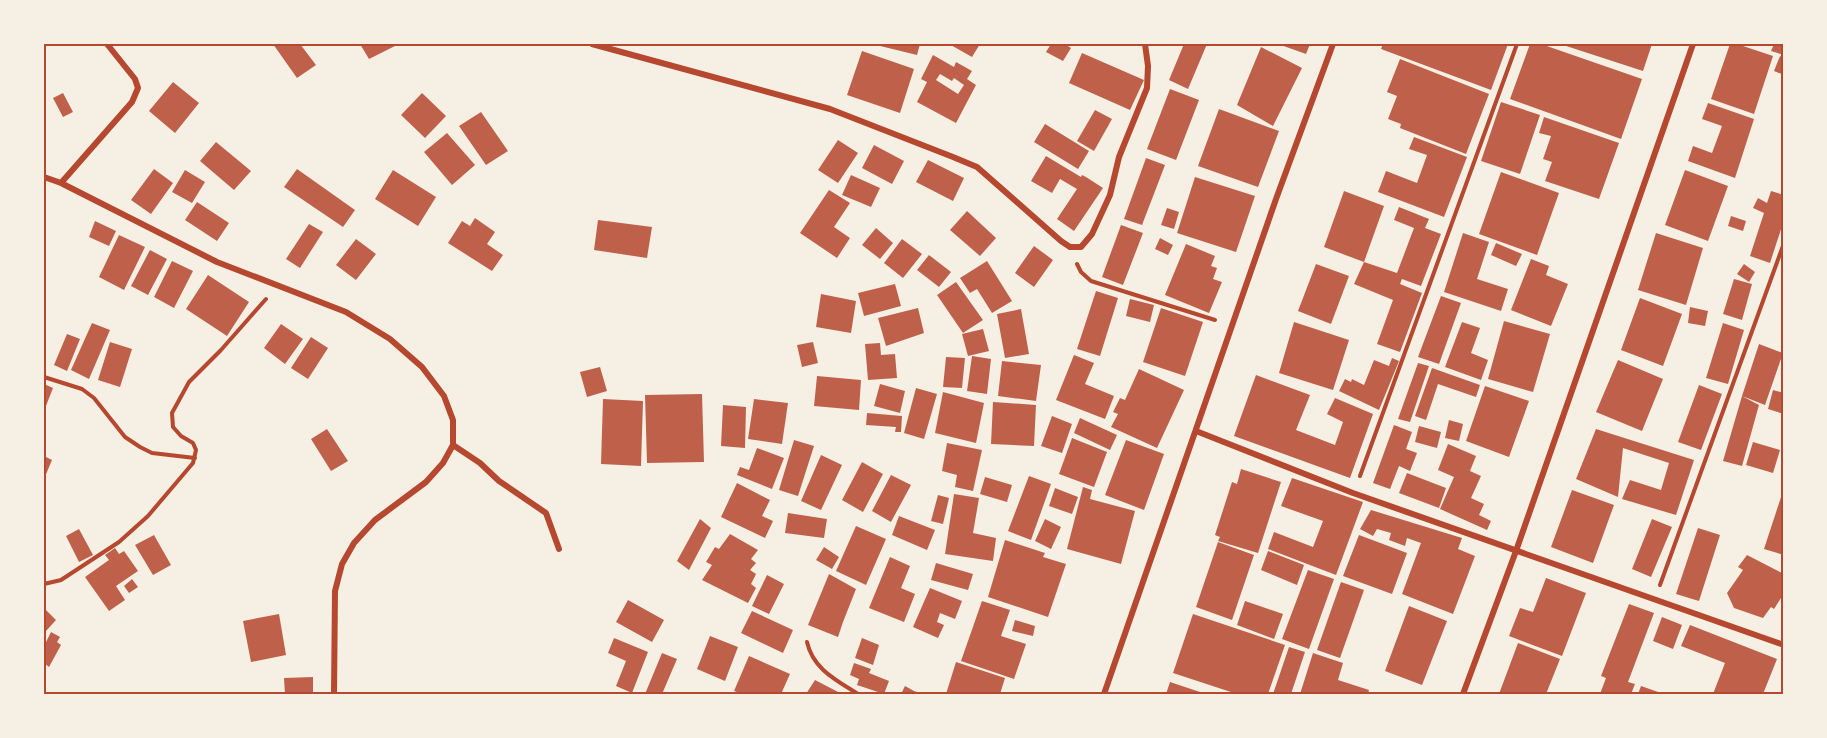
<svg xmlns="http://www.w3.org/2000/svg" width="1827" height="738" viewBox="0 0 1827 738" font-family="'Golos Text',sans-serif">
  <rect width="100%" height="100%" fill="#f6efe4"/>
  <!-- building -->
  <path fill="#bf614a" fill-rule="evenodd" d="M 273,44 L 300,44 L 316,65 L 297,78 Z
    M 360,44 L 399,44 L 369,59 Z
    M 872,44 L 920,44 L 917,55 Z
    M 949,44 L 980,44 L 972,57 Z
    M 1051,44 L 1065,44 L 1071,48 L 1063,61 L 1046,52 Z
    M 1184,44 L 1207,44 L 1188,89 L 1169,80 Z
    M 1278,44 L 1310,44 L 1306,54 Z
    M 1383,44 L 1508,44 L 1491,90 L 1381,49 Z
    M 1530,44 L 1541,44 L 1642,79 L 1621,139 L 1510,99 Z
    M 1560,44 L 1652,44 L 1643,71 Z
    M 1730,44 L 1737,44 L 1773,56 L 1754,114 L 1711,99 Z
    M 1774,44 L 1784,44 L 1784,55 L 1771,51 Z
    M 1261,47 L 1302,68 L 1273,126 L 1237,105 Z
    M 862,51 L 914,69 L 900,113 L 847,95 Z
    M 1082,53 L 1144,80 L 1130,110 L 1069,83 Z
    M 933,55 L 954,67 L 956,62 L 972,71 L 967,79 L 976,85 L 956,123 L 917,102 L 927,82 L 921,79 ZM 940,74 L 952,81 L 954,78 L 964,85 L 958,94 L 936,80 Z
    M 1780,56 L 1784,58 L 1784,75 L 1774,71 Z
    M 1400,59 L 1489,94 L 1466,154 L 1400,128 L 1401,124 L 1388,119 L 1397,96 L 1387,92 Z
    M 173,82 L 199,103 L 175,133 L 149,111 Z
    M 1170,89 L 1199,100 L 1176,160 L 1147,149 Z
    M 63,93 L 73,112 L 63,117 L 53,98 Z
    M 422,93 L 446,116 L 425,138 L 401,115 Z
    M 1501,102 L 1540,115 L 1520,174 L 1481,161 Z
    M 1708,103 L 1754,119 L 1735,178 L 1688,161 L 1693,146 L 1712,153 L 1722,126 L 1702,119 Z
    M 1219,109 L 1279,131 L 1258,187 L 1198,166 Z
    M 1095,110 L 1112,119 L 1094,151 L 1077,141 Z
    M 481,112 L 508,151 L 486,165 L 459,126 Z
    M 1544,117 L 1619,143 L 1599,199 L 1545,181 L 1552,162 L 1543,159 L 1551,136 L 1539,133 Z
    M 1045,124 L 1089,151 L 1078,169 L 1034,142 Z
    M 447,133 L 475,165 L 452,185 L 424,152 Z
    M 1414,137 L 1467,157 L 1444,217 L 1378,192 L 1386,171 L 1417,183 L 1427,155 L 1409,149 Z
    M 838,140 L 858,153 L 838,183 L 818,170 Z
    M 216,142 L 251,171 L 234,190 L 200,161 Z
    M 874,145 L 904,161 L 892,184 L 862,168 Z
    M 1046,156 L 1081,177 L 1082,175 L 1086,177 L 1103,188 L 1074,231 L 1057,219 L 1077,189 L 1060,179 L 1052,193 L 1031,181 Z
    M 1146,158 L 1165,165 L 1142,225 L 1124,219 Z
    M 928,160 L 964,178 L 953,201 L 916,182 Z
    M 154,169 L 173,183 L 151,214 L 131,200 Z
    M 297,169 L 355,210 L 343,227 L 284,187 Z
    M 185,170 L 205,182 L 192,203 L 172,192 Z
    M 393,170 L 436,197 L 418,226 L 375,199 Z
    M 1685,170 L 1728,186 L 1708,241 L 1665,225 Z
    M 1501,172 L 1559,193 L 1537,255 L 1479,234 Z
    M 851,175 L 880,188 L 871,207 L 842,195 Z
    M 1195,177 L 1255,196 L 1236,252 L 1177,233 Z
    M 829,190 L 850,203 L 834,227 L 850,238 L 837,258 L 800,233 Z
    M 1344,191 L 1384,206 L 1364,262 L 1397,273 L 1414,228 L 1394,220 L 1399,207 L 1429,219 L 1425,228 L 1441,234 L 1421,286 L 1402,279 L 1400,284 L 1422,293 L 1400,352 L 1377,344 L 1393,300 L 1354,284 L 1364,262 L 1324,247 Z
    M 1771,191 L 1784,195 L 1784,220 L 1770,263 L 1750,256 L 1764,213 L 1753,208 L 1758,198 L 1767,203 Z
    M 197,202 L 229,223 L 217,241 L 185,220 Z
    M 1167,208 L 1179,212 L 1174,229 L 1161,225 Z
    M 967,211 L 996,238 L 980,256 L 950,230 Z
    M 1731,216 L 1746,221 L 1743,231 L 1728,226 Z
    M 475,218 L 495,232 L 487,244 L 503,255 L 492,271 L 448,243 L 462,221 L 470,226 Z
    M 598,220 L 652,227 L 647,258 L 594,250 Z
    M 95,221 L 116,231 L 109,246 L 89,237 Z
    M 309,224 L 323,232 L 300,268 L 286,259 Z
    M 1121,225 L 1143,233 L 1123,285 L 1102,277 Z
    M 876,228 L 893,243 L 880,259 L 862,245 Z
    M 1463,233 L 1489,242 L 1477,279 L 1508,289 L 1501,311 L 1444,292 Z
    M 1656,233 L 1703,248 L 1686,305 L 1638,290 Z
    M 119,235 L 145,247 L 124,290 L 99,277 Z
    M 1160,238 L 1173,245 L 1168,255 L 1155,249 Z
    M 356,239 L 376,254 L 356,280 L 336,265 Z
    M 902,239 L 922,254 L 903,278 L 884,263 Z
    M 1496,243 L 1522,254 L 1516,266 L 1491,255 Z
    M 1186,244 L 1215,256 L 1211,266 L 1217,268 L 1213,279 L 1222,282 L 1209,313 L 1165,295 Z
    M 1034,246 L 1053,260 L 1034,287 L 1015,273 Z
    M 150,250 L 167,259 L 148,295 L 131,286 Z
    M 929,255 L 951,272 L 939,287 L 917,270 Z
    M 1531,259 L 1549,266 L 1546,275 L 1568,284 L 1551,326 L 1511,310 Z
    M 172,261 L 193,271 L 174,308 L 154,297 Z
    M 987,261 L 1012,301 L 992,313 L 977,289 L 970,293 L 960,278 Z
    M 1316,264 L 1349,276 L 1331,324 L 1298,311 Z
    M 1744,264 L 1755,272 L 1749,282 L 1737,274 Z
    M 208,275 L 249,302 L 227,336 L 186,309 Z
    M 1734,279 L 1752,284 L 1742,320 L 1723,314 Z
    M 956,282 L 983,320 L 963,333 L 937,295 Z
    M 895,284 L 901,306 L 864,316 L 858,293 Z
    M 1096,291 L 1118,298 L 1100,356 L 1077,349 Z
    M 821,294 L 856,301 L 851,333 L 816,327 Z
    M 1441,296 L 1461,303 L 1439,364 L 1418,357 Z
    M 1640,298 L 1682,314 L 1663,366 L 1621,350 Z
    M 1130,299 L 1154,305 L 1150,322 L 1126,316 Z
    M 1690,307 L 1708,311 L 1705,326 L 1688,323 Z
    M 918,308 L 924,333 L 886,346 L 878,318 Z
    M 1161,308 L 1203,322 L 1185,376 L 1143,362 Z
    M 1021,309 L 1029,354 L 1005,358 L 997,314 Z
    M 1504,321 L 1550,334 L 1533,392 L 1488,379 Z
    M 1294,322 L 1349,340 L 1333,390 L 1279,373 Z
    M 1462,322 L 1480,328 L 1471,353 L 1488,360 L 1481,380 L 1445,367 Z
    M 92,323 L 110,330 L 89,379 L 71,370 Z
    M 1723,323 L 1744,330 L 1728,384 L 1706,378 Z
    M 281,324 L 303,339 L 285,364 L 264,348 Z
    M 983,329 L 989,351 L 968,356 L 962,334 Z
    M 67,334 L 80,339 L 67,371 L 54,365 Z
    M 311,337 L 328,348 L 308,379 L 291,368 Z
    M 110,342 L 132,349 L 120,387 L 98,380 Z
    M 813,342 L 818,363 L 802,367 L 797,345 Z
    M 880,343 L 881,355 L 895,354 L 897,378 L 868,380 L 865,344 Z
    M 1759,344 L 1783,353 L 1765,405 L 1742,396 L 1759,405 L 1742,466 L 1723,461 L 1742,396 Z
    M 1074,355 L 1094,363 L 1085,384 L 1114,396 L 1105,419 L 1056,400 Z
    M 972,356 L 991,359 L 987,394 L 967,391 Z
    M 946,357 L 965,358 L 962,388 L 943,387 Z
    M 1392,358 L 1399,361 L 1379,410 L 1339,391 L 1345,379 L 1351,382 L 1352,379 L 1364,385 L 1374,360 L 1389,366 Z
    M 1618,360 L 1663,379 L 1642,431 L 1596,412 Z
    M 1002,361 L 1041,365 L 1036,401 L 998,396 Z
    M 1418,363 L 1429,366 L 1410,422 L 1398,419 Z
    M 600,367 L 607,391 L 587,397 L 580,372 Z
    M 1432,368 L 1480,385 L 1476,397 L 1438,384 L 1426,420 L 1415,416 Z
    M 1139,369 L 1184,390 L 1157,448 L 1111,427 L 1118,414 L 1113,412 L 1120,398 L 1125,400 Z
    M 1256,375 L 1310,395 L 1296,430 L 1335,445 L 1343,422 L 1327,414 L 1335,398 L 1373,414 L 1350,478 L 1234,436 Z
    M 817,376 L 861,380 L 859,410 L 814,406 Z
    M 44,384 L 53,388 L 44,411 Z
    M 880,384 L 905,391 L 900,413 L 874,406 Z
    M 1699,385 L 1722,394 L 1701,450 L 1678,442 Z
    M 1485,386 L 1529,401 L 1509,457 L 1466,441 Z
    M 916,388 L 937,394 L 924,439 L 904,433 Z
    M 1773,390 L 1784,393 L 1784,414 L 1768,409 Z
    M 943,392 L 984,403 L 976,443 L 935,433 Z
    M 702,394 L 704,462 L 647,463 L 645,395 Z
    M 603,399 L 643,401 L 641,466 L 601,464 Z
    M 754,399 L 788,403 L 782,444 L 748,439 Z
    M 993,402 L 1036,405 L 1034,446 L 991,444 Z
    M 723,405 L 746,407 L 745,448 L 721,446 Z
    M 867,413 L 902,416 L 901,432 L 895,432 L 896,427 L 866,425 Z
    M 1052,416 L 1072,424 L 1062,453 L 1041,446 Z
    M 1080,418 L 1117,435 L 1110,450 L 1074,433 Z
    M 1449,420 L 1463,424 L 1459,441 L 1445,438 Z
    M 1394,425 L 1412,432 L 1406,449 L 1417,453 L 1410,471 L 1399,466 L 1390,489 L 1373,483 Z
    M 1419,426 L 1441,432 L 1437,448 L 1415,442 Z
    M 327,429 L 348,461 L 331,471 L 311,439 Z
    M 1596,429 L 1694,460 L 1676,515 L 1622,499 L 1630,480 L 1661,490 L 1669,463 L 1623,448 L 1618,497 L 1576,479 Z
    M 1072,438 L 1107,452 L 1094,487 L 1059,474 Z
    M 794,440 L 814,446 L 798,496 L 779,490 Z
    M 1126,440 L 1164,454 L 1144,510 L 1105,495 Z
    M 1753,442 L 1780,450 L 1773,473 L 1746,465 Z
    M 947,443 L 982,450 L 973,491 L 955,487 L 957,475 L 942,471 Z
    M 1448,444 L 1476,456 L 1470,471 L 1481,476 L 1471,498 L 1484,504 L 1479,515 L 1491,521 L 1487,530 L 1440,509 L 1454,477 L 1438,470 Z
    M 757,448 L 784,458 L 772,489 L 737,475 L 740,467 L 749,470 Z
    M 821,455 L 842,465 L 821,510 L 801,501 Z
    M 44,456 L 52,460 L 44,479 Z
    M 862,462 L 883,474 L 863,512 L 842,500 Z
    M 1241,469 L 1281,482 L 1258,553 L 1218,541 L 1220,537 L 1215,535 L 1232,482 L 1237,484 Z
    M 1407,473 L 1446,488 L 1439,508 L 1399,493 Z
    M 891,475 L 911,485 L 891,522 L 872,511 Z
    M 1029,476 L 1051,484 L 1031,540 L 1008,531 Z
    M 985,477 L 1012,485 L 1007,502 L 980,494 Z
    M 1292,478 L 1363,502 L 1336,575 L 1268,549 L 1274,532 L 1313,547 L 1323,521 L 1281,506 Z
    M 737,483 L 770,500 L 762,516 L 773,521 L 765,538 L 721,517 Z
    M 1083,487 L 1092,490 L 1090,499 L 1135,511 L 1121,564 L 1067,549 Z
    M 1055,488 L 1078,497 L 1072,514 L 1049,506 Z
    M 1572,490 L 1614,505 L 1593,563 L 1551,547 Z
    M 1783,491 L 1784,491 L 1784,555 L 1764,549 Z
    M 954,494 L 979,498 L 973,533 L 996,538 L 993,561 L 945,554 Z
    M 938,495 L 949,498 L 943,524 L 931,521 Z
    M 1371,510 L 1462,538 L 1458,549 L 1475,556 L 1453,614 L 1402,594 L 1421,543 L 1407,538 L 1405,546 L 1389,540 L 1391,533 L 1377,529 L 1373,536 L 1360,529 Z
    M 788,513 L 827,519 L 824,538 L 785,533 Z
    M 899,516 L 935,530 L 927,550 L 892,535 Z
    M 700,519 L 711,528 L 689,570 L 677,561 Z
    M 1045,519 L 1061,527 L 1051,549 L 1035,541 Z
    M 1652,519 L 1672,527 L 1651,577 L 1632,569 Z
    M 856,526 L 886,539 L 866,585 L 836,571 Z
    M 1698,528 L 1720,535 L 1699,601 L 1676,594 Z
    M 79,529 L 93,555 L 79,562 L 66,536 Z
    M 730,534 L 758,550 L 751,559 L 756,563 L 750,570 L 756,574 L 751,584 L 756,588 L 748,603 L 702,580 L 712,565 L 706,562 L 715,547 L 719,549 Z
    M 154,535 L 171,565 L 153,575 L 135,545 Z
    M 1359,535 L 1407,553 L 1392,594 L 1343,576 Z
    M 1005,540 L 1045,553 L 1043,557 L 1066,564 L 1048,617 L 988,597 Z
    M 1218,542 L 1254,555 L 1232,620 L 1196,607 Z
    M 824,547 L 839,557 L 832,569 L 816,560 Z
    M 115,548 L 119,554 L 124,551 L 138,571 L 116,586 L 125,600 L 109,611 L 85,577 L 109,560 L 105,555 Z
    M 1268,551 L 1304,565 L 1297,585 L 1261,570 Z
    M 1747,555 L 1784,574 L 1784,600 L 1781,598 L 1774,609 L 1771,607 L 1763,618 L 1734,608 L 1727,593 L 1743,570 L 1738,567 Z
    M 890,557 L 910,566 L 901,588 L 915,594 L 904,622 L 869,608 Z
    M 936,563 L 973,574 L 968,590 L 931,580 Z
    M 1308,570 L 1334,579 L 1309,649 L 1282,639 Z
    M 829,574 L 856,589 L 843,622 L 838,637 L 808,625 Z
    M 767,575 L 784,584 L 769,614 L 752,606 Z
    M 1546,578 L 1586,593 L 1562,656 L 1509,636 L 1520,608 L 1533,612 Z
    M 132,579 L 138,587 L 129,593 L 124,586 Z
    M 1341,582 L 1364,590 L 1340,658 L 1317,650 Z
    M 930,588 L 962,601 L 955,619 L 940,613 L 937,622 L 944,625 L 938,638 L 913,627 Z
    M 628,600 L 664,620 L 652,642 L 616,622 Z
    M 982,601 L 1010,610 L 1001,636 L 1026,644 L 1014,679 L 961,661 Z
    M 1245,601 L 1283,614 L 1274,639 L 1237,625 Z
    M 1629,604 L 1654,613 L 1628,682 L 1635,684 L 1631,694 L 1600,694 L 1606,678 L 1601,676 Z
    M 1409,606 L 1447,621 L 1422,685 L 1385,671 Z
    M 44,608 L 56,620 L 46,631 L 44,628 Z
    M 752,611 L 793,630 L 783,653 L 741,633 Z
    M 279,614 L 286,655 L 251,662 L 243,621 Z
    M 1193,614 L 1285,645 L 1268,694 L 1237,694 L 1173,673 Z
    M 1662,617 L 1682,625 L 1673,649 L 1653,641 Z
    M 1015,620 L 1035,626 L 1033,636 L 1012,631 Z
    M 1690,625 L 1777,659 L 1763,694 L 1713,694 L 1725,663 L 1681,646 Z
    M 51,632 L 60,637 L 57,642 L 61,645 L 49,667 L 44,663 L 44,646 Z
    M 710,636 L 738,647 L 725,681 L 697,669 Z
    M 614,638 L 648,652 L 632,693 L 616,686 L 626,661 L 608,653 Z
    M 862,638 L 879,645 L 873,665 L 855,658 Z
    M 1518,643 L 1560,659 L 1546,694 L 1499,694 Z
    M 1289,647 L 1305,652 L 1291,694 L 1273,694 Z
    M 662,653 L 677,659 L 662,694 L 645,694 Z
    M 1313,653 L 1343,663 L 1338,680 L 1369,690 L 1368,694 L 1300,694 Z
    M 749,656 L 790,674 L 781,694 L 743,694 L 734,691 Z
    M 956,662 L 1005,678 L 1000,694 L 946,694 Z
    M 854,663 L 871,669 L 869,673 L 889,681 L 884,694 L 857,685 L 859,679 L 850,675 Z
    M 313,677 L 313,694 L 285,694 L 284,678 Z
    M 815,680 L 842,694 L 806,694 Z
    M 1170,682 L 1206,694 L 1166,694 Z
    M 905,686 L 914,691 L 923,694 L 901,694 Z
    M 1641,686 L 1664,694 L 1638,694 Z"/>
  <g fill="none" stroke-linecap="round" stroke-linejoin="round">
    <!-- path -->
    <path stroke="#b5482f" stroke-width="4" d="M 1077,264 L 1081,272 L 1091,281 L 1215,320
      M 44,377 L 82,389 L 94,398 L 125,437 L 140,447 L 152,453 L 195,458
      M 1360,476 L 1517,44
      M 44,584 L 61,580 L 119,542 L 148,516 L 193,463 L 196,450 L 193,443 L 181,436 L 173,427 L 172,413 L 189,382 L 221,350 L 266,299
      M 1660,585 L 1784,243
      M 807,642 C 813,669 836,680 858,694"/>
    <!-- minor -->
    <path stroke="#b5482f" stroke-width="6" d="M 592,44 L 830,109 L 953,157 L 977,167 L 1061,241 L 1070,247 L 1081,247 L 1092,234 L 1110,195 L 1119,157 L 1147,88 L 1148,66 L 1145,44
      M 44,177 L 61,183 L 217,262 L 346,312 L 390,339 L 422,367 L 444,396 L 453,420 L 453,445 L 443,463 L 426,482 L 375,520 L 354,543 L 342,564 L 335,591 L 334,694
      M 61,183 L 132,102 L 138,88 L 135,79 L 107,44
      M 1196,431 L 1353,493 L 1784,645
      M 453,445 L 480,463 L 499,481 L 546,513 L 559,549
      M 1104,694 L 1276,199 L 1333,44
      M 1463,694 L 1516,551 L 1693,44"/>
  </g>
  <!-- border -->
  <rect width="1827" height="738" fill="none" stroke="#f6efe4" stroke-width="90"/>
  <rect x="45" y="45" width="1737" height="648" fill="none" stroke="#b5482f" stroke-width="2"/>
</svg>
